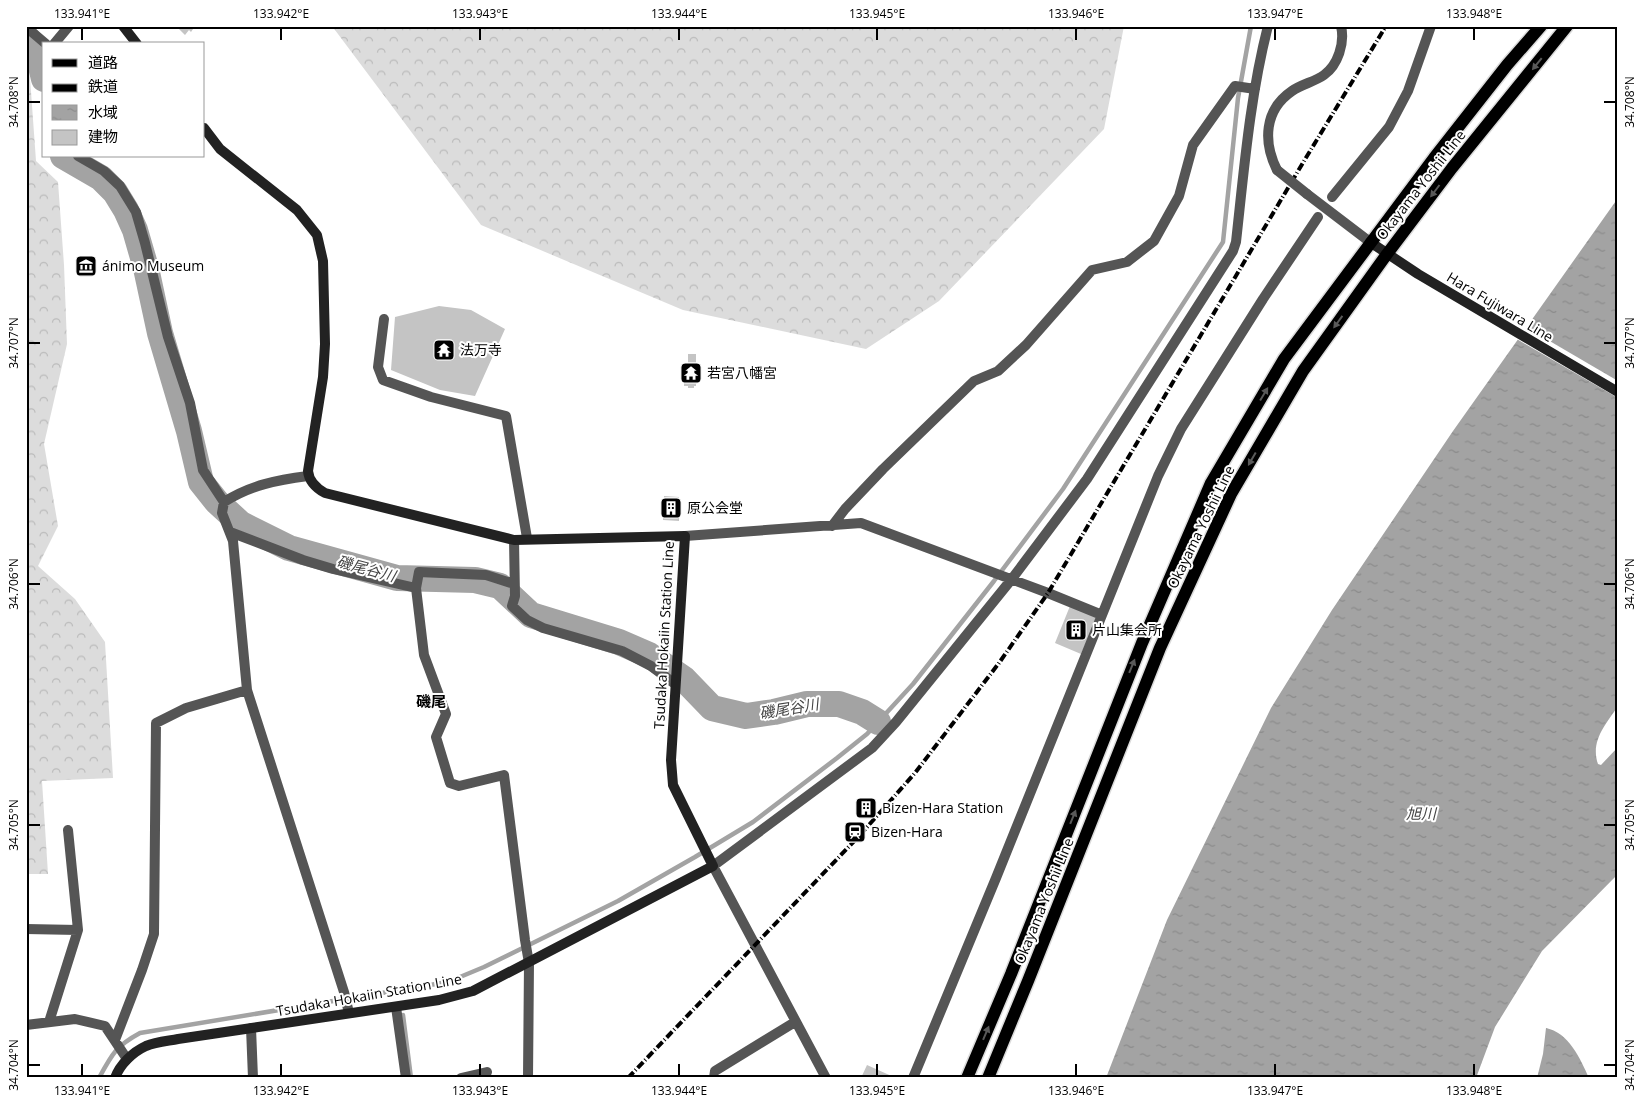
<svg xmlns="http://www.w3.org/2000/svg" width="1644" height="1104" viewBox="0 0 1644 1104" font-family="'Open Sans','Noto Sans JP',sans-serif">
  <defs>
    <pattern id="forest-crowns" width="20" height="18" patternUnits="userSpaceOnUse" patternTransform="scale(1.25)"><rect width="20" height="18" fill="#dcdcdc"/><path d="M2 6a3 3 0 1 1 6 0M12 15a3 3 0 1 1 6 0" fill="none" stroke="#bbb"/></pattern>
    <pattern id="water-ripples" width="26" height="14" patternUnits="userSpaceOnUse" patternTransform="scale(1.25)"><rect width="26" height="14" fill="#a3a3a3"/><path d="M2 4q2-2 4 0t4 0M15 11q2-2 4 0t4 0" fill="none" stroke="#8b8b8b"/></pattern>
  </defs>
  <rect width="100%" height="100%" fill="#fff"/>
  <!-- forest -->
  <path fill="url(#forest-crowns)" d="M 332,26 L 1124,26 L 1104,129 L 939,301 L 866,349 L 683,310 L 481,225 Z
    M 26,49 L 28,50 L 36,161 L 58,182 L 64,265 L 67,344 L 44,444 L 58,526 L 38,566 L 75,599 L 105,642 L 113,778 L 42,781 L 48,874 L 26,874 Z"/>
  <!-- water -->
  <path fill="url(#water-ripples)" d="M 1618,198 L 1618,706 C 1606,724 1590,741 1598,764 L 1601,765 L 1618,747 L 1618,874 L 1542,951 L 1495,1027 L 1476,1078 L 1106,1078 L 1167,920 L 1271,708 L 1332,610 L 1453,431 Z
    M 1546,1028 C 1569,1033 1580,1058 1589,1078 L 1537,1078 L 1543,1054 Z"/>
  <!-- pier -->
  <path fill="#fff" d="M 1524,326 L 1618,381 L 1618,398 L 1515,338 Z"/>
  <g fill="none" stroke-linecap="round" stroke-linejoin="round">
    <!-- stream -->
    <path stroke="#a3a3a3" stroke-width="4.5" d="M 403,1015 L 411,1078
      M 99,1078 C 112,1054 116,1046 140,1033 L 448,982 L 484,967 L 618,901 L 695,857 L 753,822 L 837,758 L 867,734 L 913,684 L 994,581 L 1063,489 L 1223,242 L 1238,98 L 1251,26"/>
    <!-- river -->
    <path stroke="#a3a3a3" stroke-width="26" d="M 26,37 L 37,50 L 44,79
      M 63,156 L 101,178 L 115,192 L 126,210 L 135,230 L 146,268 L 160,333 L 189,431 L 201,482 L 217,502 L 241,524 L 289,548 L 397,578 L 475,580 L 500,586 L 531,615 L 619,642 L 649,655 L 684,679 L 712,708 L 746,716 L 774,712 L 807,704 L 839,704 L 862,712 L 878,722"/>
  </g>
  <!-- building -->
  <path fill="#c4c4c4" d="M 176,26 L 195,26 L 191,32 L 189,30 L 185,35 Z
    M 439,306 L 471,310 L 505,329 L 475,396 L 440,390 L 391,370 L 395,317 Z
    M 688,354 L 696,354 L 696,386 L 694,386 L 694,388 L 688,388 L 688,386 L 684,386 L 684,375 L 686,375 L 686,371 L 688,371 Z
    M 664,496 L 679,497 L 679,521 L 663,520 Z
    M 1070,606 L 1097,617 L 1081,654 L 1055,643 Z
    M 868,801 L 873,805 L 863,816 L 858,812 Z
    M 867,1065 L 896,1078 L 861,1078 Z"/>
  <g fill="none" stroke-linecap="round" stroke-linejoin="round">
    <!-- primary casing -->
    <g stroke="#dbdbdb" stroke-width="15">
      <path id="primary" d="M 967,1078 L 1011,974 L 1142,643 L 1211,483 L 1284,359 L 1434,158 L 1507,65 L 1541,26
        M 988,1078 L 1028,981 L 1160,648 L 1231,494 L 1303,371 L 1387,254 L 1452,168 L 1567,26"/>
    </g>
    <!-- minor -->
    <path stroke="#555" stroke-width="10" d="M 26,27 L 46,44
      M 54,44 L 69,26
      M 78,156 L 104,171 L 120,186 L 136,212 L 145,243 L 168,337 L 190,403 L 203,470 L 224,502
      M 1332,197 L 1389,127 L 1408,91 L 1431,26
      M 384,319 L 378,367 L 383,380 L 431,397 L 506,416 L 527,538
      M 308,476 C 277,480 251,485 224,502 L 222,513 L 233,541 L 247,690 L 344,992 L 349,1013
      M 832,526 L 845,509 L 883,469 L 974,381 L 998,371 L 1026,345 L 1092,270 L 1127,262 L 1154,241 L 1179,196 L 1193,145 L 1235,86 L 1255,89
      M 230,532 L 303,560 L 333,569 L 416,588
      M 685,536 L 861,523 L 1048,593 L 1102,615
      M 514,540 L 515,596 L 512,606 L 527,620 L 543,628 L 622,651 L 651,666 L 675,684
      M 514,584 L 486,575 L 419,572 L 416,588 L 424,655 L 446,714 L 436,737 L 450,783 L 459,786 L 504,775 L 525,940 L 529,963 L 528,1078
      M 26,929 L 78,930
      M 396,1007 L 406,1078
      M 49,1022 L 78,930 L 68,830
      M 26,1025 L 75,1019 L 105,1026 L 127,1059
      M 251,1028 L 253,1078
      M 115,1040 L 142,970 L 154,934 L 156,723 L 186,708 L 247,690
      M 461,1078 L 487,1072
      M 714,1078 L 715,1071 L 795,1022
      M 826,1078 L 713,866 L 872,748 L 896,722 L 1011,580 L 1087,479 L 1233,251 L 1236,242 C 1244,170 1250,96 1268,26
      M 913,1078 L 996,878 L 1158,476 L 1181,429 L 1263,299 L 1318,217"/>
    <!-- tertiary -->
    <path stroke="#555" stroke-width="10" d="M 1277,170 C 1263,142 1264,110 1292,91 C 1302,84 1314,82 1324,75 C 1338,65 1345,43 1341,26
      M 1307,194 L 1370,242"/>
    <!-- secondary -->
    <path stroke="#222" stroke-width="10" d="M 123,26 L 137,44
      M 1370,242 L 1418,274 L 1618,392
      M 115,1078 C 120,1064 133,1052 146,1046 C 156,1042 168,1041 178,1039 L 439,1000 L 473,991 L 713,866 L 673,785 L 671,760 L 685,536 L 514,540 L 325,493 C 316,488 309,482 308,471 L 323,377 L 325,344 L 323,261 L 317,235 L 297,210 L 220,149 L 204,128"/>
    <!-- primary -->
    <use href="#primary" stroke="#000" stroke-width="12"/>
    <!-- rail -->
    <path stroke="#000" stroke-width="4" stroke-dasharray="8 2.5 1 2.5" stroke-linecap="butt" d="M 628,1078 L 860,835 L 915,773 L 999,663 L 1048,593 L 1304,161 L 1386,26"/>
    <!-- tertiary-bridge -->
    <path stroke="#555" stroke-width="10" d="M 1277,170 L 1307,194"/>
  </g>
  <!-- one-way arrows -->
  <defs><path id="oneway-solid" d="M-6-.8H1V-3.2L6.5 0L1 3.2V.8H-6Z" transform="scale(1.25)"/></defs>
  <g fill="#595959">
    <use href="#oneway-solid" transform="translate(1537 64) rotate(129)"/>
    <use href="#oneway-solid" transform="translate(1435 191) rotate(127)"/>
    <use href="#oneway-solid" transform="translate(1338 322) rotate(126)"/>
    <use href="#oneway-solid" transform="translate(1264 394) rotate(-59)"/>
    <use href="#oneway-solid" transform="translate(1252 459) rotate(120)"/>
    <use href="#oneway-solid" transform="translate(1132 666) rotate(-68)"/>
    <use href="#oneway-solid" transform="translate(1073 817) rotate(-68)"/>
    <use href="#oneway-solid" transform="translate(986 1033) rotate(-67)"/>
  </g>
  <!-- ticks -->
  <path fill="none" stroke="#000" stroke-width="2" d="M 82,28 L 82,40M 281,28 L 281,40M 480,28 L 480,40M 679,28 L 679,40M 877,28 L 877,40M 1076,28 L 1076,40M 1275,28 L 1275,40M 1474,28 L 1474,40M 28,102 L 40,102M 1604,102 L 1616,102M 28,343 L 40,343M 1604,343 L 1616,343M 28,584 L 40,584M 1604,584 L 1616,584M 28,825 L 40,825M 1604,825 L 1616,825M 82,1064 L 82,1076M 281,1064 L 281,1076M 480,1064 L 480,1076M 679,1064 L 679,1076M 877,1064 L 877,1076M 1076,1064 L 1076,1076M 1275,1064 L 1275,1076M 1474,1064 L 1474,1076M 28,1065 L 40,1065M 1604,1065 L 1616,1065"/>
  <!-- icons -->
  <defs>
    <g id="museum-square" transform="scale(1.125)"><rect x="-9" y="-9" width="18" height="18" rx="4" fill="#000" stroke="#fff"/><path d="M0-6L6-3V-2H-6V-3ZM-5-1h2V3h-2ZM-1-1h2V3h-2ZM3-1h2V3H3ZM-6 4H6V6H-6Z" fill="#fff"/></g>
    <g id="temple-square" transform="scale(1.125)"><rect x="-9" y="-9" width="18" height="18" rx="4" fill="#000" stroke="#fff"/><path d="M0-6L5-2H3V0L6.5 2.5H4V6H1.5V3h-3V6H-4V2.5H-6.5L-3 0V-2H-5Z" fill="#fff"/></g>
    <g id="building-square" transform="scale(1.125)"><rect x="-9" y="-9" width="18" height="18" rx="4" fill="#000" stroke="#fff"/><path d="M-4-6H4V6H1V3H-1V6H-4ZM-2.5-4.3h1.7v1.8h-1.7ZM.8-4.3h1.7v1.8H.8ZM-2.5-1h1.7V.8h-1.7ZM.8-1h1.7V.8H.8Z" fill="#fff"/></g>
    <g id="station-square" transform="scale(1.125)"><rect x="-9" y="-9" width="18" height="18" rx="4" fill="#000" stroke="#fff"/><path d="M-3-6H3Q5-6 5-4V2Q5 4 3 4L4.5 6H3L1.5 4h-3L-3 6H-4.5L-3 4Q-5 4-5 2V-4Q-5-6-3-6ZM-3.5-4v3h7v-3ZM-3.5 1v1.5H-2V1ZM2 1v1.5H3.5V1Z" fill="#fff"/></g>
  </defs>
  <g fill-rule="evenodd">
    <use href="#museum-square" x="86" y="266"/>
    <use href="#temple-square" x="444" y="350"/>
    <use href="#temple-square" x="691" y="373"/>
    <use href="#building-square" x="671" y="508"/>
    <use href="#building-square" x="1076" y="630"/>
    <use href="#building-square" x="866" y="808"/>
    <use href="#station-square" x="855" y="832"/>
  </g>
  <g text-anchor="middle" stroke-width="4" stroke-linejoin="round" paint-order="stroke">
    <!-- street labels -->
    <g font-size="14" fill="#000" stroke="#fff">
      <text transform="translate(1421 185) rotate(-52)" y="5">Okayama Yoshii Line</text>
      <text transform="translate(1500 307) rotate(31)" y="5">Hara Fujiwara Line</text>
      <text transform="translate(1201 527) rotate(-64)" y="5">Okayama Yoshii Line</text>
      <text transform="translate(664 635) rotate(-87)" y="5">Tsudaka Hokaiin Station Line</text>
      <text transform="translate(1044 901) rotate(-68)" y="5">Okayama Yoshii Line</text>
      <text transform="translate(369 995) rotate(-10)" y="5">Tsudaka Hokaiin Station Line</text>
    </g>
    <!-- poi labels -->
    <g font-size="14" fill="#000" stroke="#fff" text-anchor="start">
      <text x="102" y="271">ánimo Museum</text>
      <text x="460" y="355">法万寺</text>
      <text x="707" y="378">若宮八幡宮</text>
      <text x="687" y="513">原公会堂</text>
      <text x="1092" y="635">片山集会所</text>
      <text x="882" y="813">Bizen-Hara Station</text>
      <text x="871" y="837">Bizen-Hara</text>
    </g>
    <!-- water labels -->
    <g font-size="15" font-style="italic" fill="#444" stroke="#fff">
      <text transform="translate(366 569) rotate(15)" y="5">磯尾谷川</text>
      <text transform="translate(789 709) rotate(-9)" y="5">磯尾谷川</text>
      <text x="1421" y="819">旭川</text>
    </g>
    <!-- neighbourhood labels -->
    <g font-size="15" font-weight="bold" fill="#000" stroke="#fff">
      <text x="431" y="707">磯尾</text>
    </g>
  </g>
  <!-- border -->
  <rect width="1644" height="1104" fill="none" stroke="#ffffff" stroke-width="55"/>
  <!-- legend -->
  <rect x="42" y="42" width="162" height="115" fill="#ffffff" stroke="#999999"/>
  <rect x="52" y="59" width="25" height="8" fill="#000000" stroke="#999999"/>
  <text x="88" y="68" font-size="15" fill="#000000">道路</text>
  <rect x="52" y="84" width="25" height="8" fill="#000000" stroke="#999999"/>
  <text x="88" y="92" font-size="15" fill="#000000">鉄道</text>
  <rect x="52" y="105" width="25" height="15" fill="url(#water-ripples)" stroke="#999999"/>
  <text x="88" y="118" font-size="15" fill="#000000">水域</text>
  <rect x="52" y="130" width="25" height="15" fill="#c4c4c4" stroke="#999999"/>
  <text x="88" y="142" font-size="15" fill="#000000">建物</text>
  <rect x="28" y="28" width="1588" height="1048" fill="none" stroke="#000" stroke-width="2"/>
  <g font-size="12" text-anchor="middle" fill="#000">
    <text x="82" y="18">133.941°E</text>
    <text x="281" y="18">133.942°E</text>
    <text x="480" y="18">133.943°E</text>
    <text x="679" y="18">133.944°E</text>
    <text x="877" y="18">133.945°E</text>
    <text x="1076" y="18">133.946°E</text>
    <text x="1275" y="18">133.947°E</text>
    <text x="1474" y="18">133.948°E</text>
    <text transform="translate(14 102) rotate(-90)" y="4">34.708°N</text>
    <text transform="translate(1630 102) rotate(-90)" y="4">34.708°N</text>
    <text transform="translate(14 343) rotate(-90)" y="4">34.707°N</text>
    <text transform="translate(1630 343) rotate(-90)" y="4">34.707°N</text>
    <text transform="translate(14 584) rotate(-90)" y="4">34.706°N</text>
    <text transform="translate(1630 584) rotate(-90)" y="4">34.706°N</text>
    <text transform="translate(14 825) rotate(-90)" y="4">34.705°N</text>
    <text transform="translate(1630 825) rotate(-90)" y="4">34.705°N</text>
    <text transform="translate(14 1065) rotate(-90)" y="4">34.704°N</text>
    <text transform="translate(1630 1065) rotate(-90)" y="4">34.704°N</text>
    <text x="82" y="1095">133.941°E</text>
    <text x="281" y="1095">133.942°E</text>
    <text x="480" y="1095">133.943°E</text>
    <text x="679" y="1095">133.944°E</text>
    <text x="877" y="1095">133.945°E</text>
    <text x="1076" y="1095">133.946°E</text>
    <text x="1275" y="1095">133.947°E</text>
    <text x="1474" y="1095">133.948°E</text>
  </g>
</svg>
